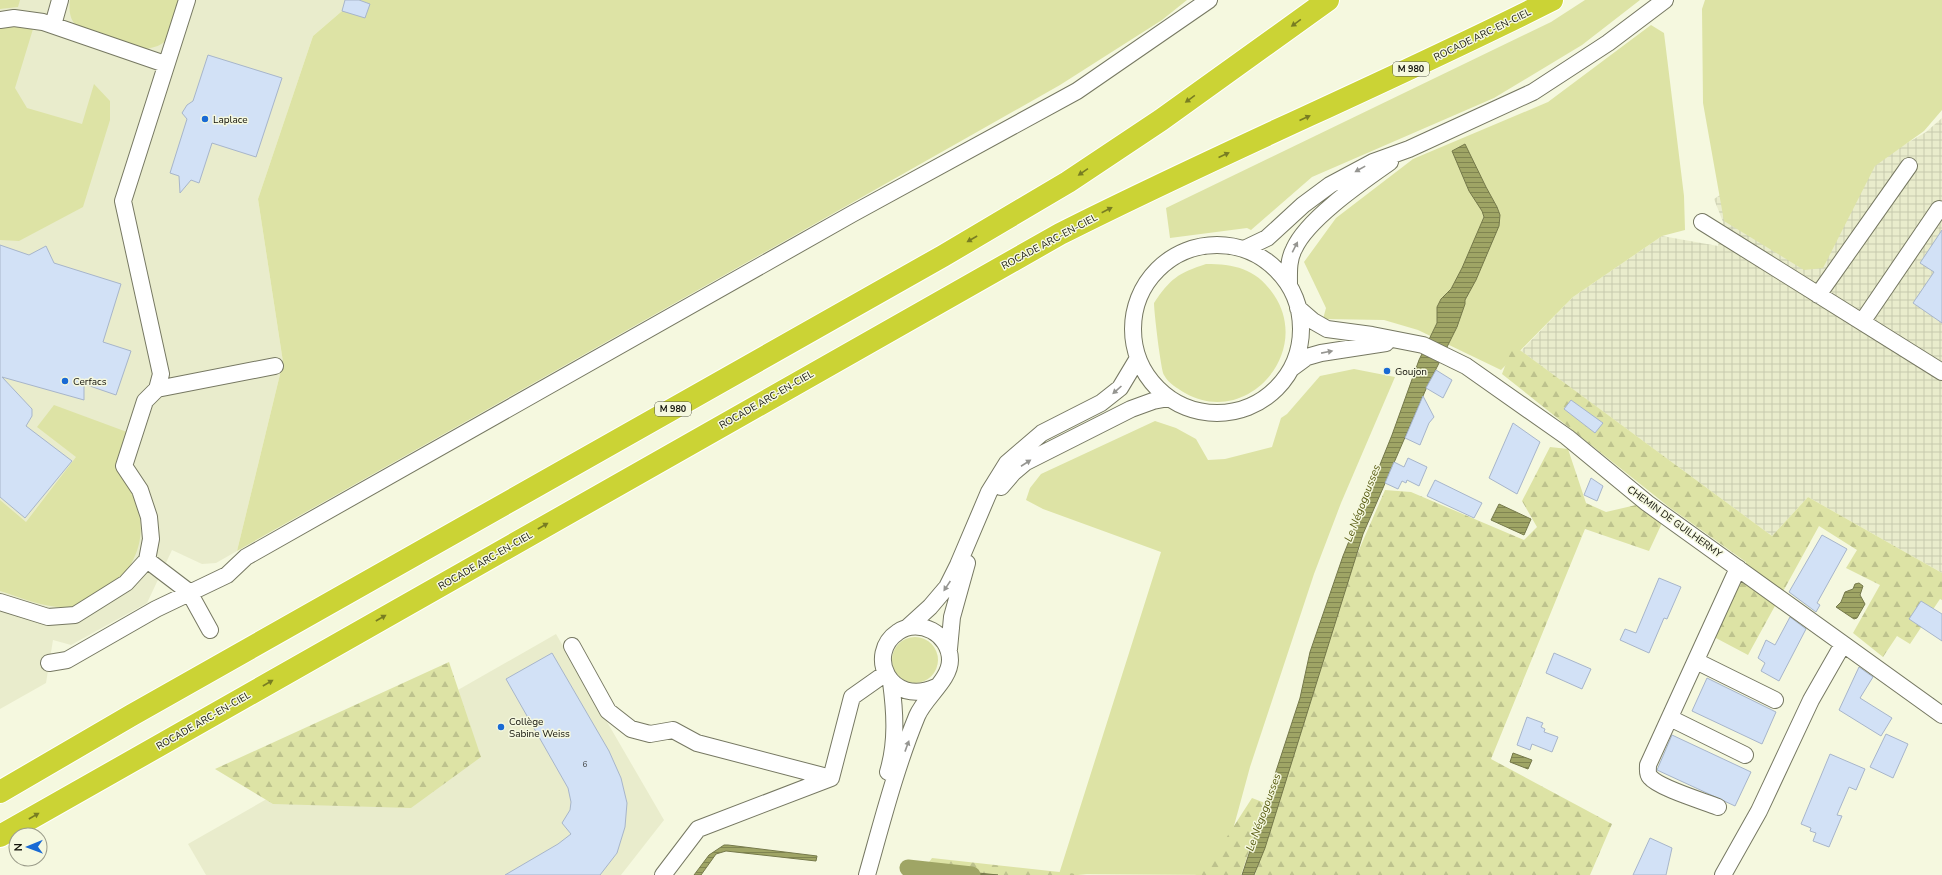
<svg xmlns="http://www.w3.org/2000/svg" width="1942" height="875" viewBox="0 0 1942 875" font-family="'Nunito Sans',sans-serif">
  <defs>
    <pattern id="industrial-grid" width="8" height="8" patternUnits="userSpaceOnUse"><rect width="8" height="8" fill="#e9eccc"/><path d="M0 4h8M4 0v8" fill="none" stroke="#c7caae"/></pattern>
    <pattern id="forest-firs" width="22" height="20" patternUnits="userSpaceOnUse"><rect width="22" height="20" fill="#dde3a5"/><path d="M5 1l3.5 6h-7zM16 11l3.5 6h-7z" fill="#bdc28d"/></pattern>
    <pattern id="water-rules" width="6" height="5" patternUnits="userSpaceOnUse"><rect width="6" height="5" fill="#9fa565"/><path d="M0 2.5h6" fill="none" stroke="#808551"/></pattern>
  </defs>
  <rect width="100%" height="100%" fill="#f5f8df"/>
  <!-- built -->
  <path fill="#e9eccc" d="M 0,0 L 345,0 L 342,11 L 313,36 L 258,199 L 283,362 L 237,551 L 216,563 L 202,564 L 172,550 L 147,603 L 71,645 L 53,640 L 46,683 L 0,709 Z
    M 556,634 L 664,820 L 621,875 L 206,875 L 188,844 Z"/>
  <!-- industrial -->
  <path fill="url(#industrial-grid)" d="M 1942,118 L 1942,573 L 1808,497 L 1772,536 L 1521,351 L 1573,297 L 1662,236 L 1718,246 L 1723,222 L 1714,199 L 1728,190 L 1880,159 L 1926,132 Z"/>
  <!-- grass -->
  <path fill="#dde3a5" d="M 0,0 L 20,0 L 18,7 L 0,9 Z
    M 70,0 L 182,0 C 174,25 175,47 143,49 C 131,45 82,32 75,24 C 69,17 69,8 70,0 Z
    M 345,0 L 1187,0 L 1162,20 L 1060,85 L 237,551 L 283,362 L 258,199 L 313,36 L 342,11 Z
    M 1585,0 L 1640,0 L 1582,45 L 1494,98 L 1312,177 L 1251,230 L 1247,228 L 1170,238 L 1166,208 L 1551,22 Z
    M 1705,0 L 1942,0 L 1942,110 L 1924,131 L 1875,166 L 1823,268 L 1804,270 L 1724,221 L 1703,103 L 1702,9 Z
    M 4,23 L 33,29 L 15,88 L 27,108 L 82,124 L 94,84 L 110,101 L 110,120 L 83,207 L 19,241 L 0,240 L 0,26 Z
    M 1651,25 L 1664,33 L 1684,196 L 1685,230 L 1662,236 L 1573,297 L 1501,370 L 1418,330 L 1384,320 L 1323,319 L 1326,308 L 1304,262 L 1336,218 L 1413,159 L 1548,102 Z
    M 1206,264 C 1235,264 1257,269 1274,295 C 1313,353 1246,428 1185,393 C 1177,388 1169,384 1164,375 C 1161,371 1154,312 1154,303 C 1170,279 1178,273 1206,264 Z
    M 1354,369 L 1395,377 L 1341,503 L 1314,574 L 1250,767 L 1225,859 L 1223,875 L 1059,874 L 1161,552 L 1043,509 L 1026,500 L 1030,488 L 1041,474 L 1155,421 L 1176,428 L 1196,439 L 1208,460 L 1225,459 L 1272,447 L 1281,418 L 1287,414 L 1320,376 Z
    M 54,405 L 127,432 L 116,469 C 139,497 150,531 131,564 C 128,571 124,580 118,585 C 113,589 105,592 99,595 C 92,598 84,604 77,606 C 50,611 25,599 0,591 L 0,500 L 26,522 L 76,457 L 37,427 Z
    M892 660a23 23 0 1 1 46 0a23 23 0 1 1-46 0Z"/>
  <!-- forest -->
  <path fill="url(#forest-firs)" d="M 1513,345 L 1772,536 L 1808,497 L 1942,573 L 1942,600 L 1940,599 L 1910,644 L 1897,636 L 1883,657 L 1853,633 L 1880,585 L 1846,568 L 1857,550 L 1819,526 L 1748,655 L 1714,637 L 1746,562 L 1669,507 L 1502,374 Z
    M 1550,447 L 1568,449 L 1586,503 L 1606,512 L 1636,505 L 1662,523 L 1649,551 L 1585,529 L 1491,759 L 1612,824 L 1590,875 L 1255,875 L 1352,566 L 1385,490 L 1411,492 L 1524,540 L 1537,527 L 1522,501 Z
    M 449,662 L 481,757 L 411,808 L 273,804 L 215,769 Z
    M 1252,798 L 1265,803 L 1241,875 L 1195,875 L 1208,866 Z
    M 932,858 L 1087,875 L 920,875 Z"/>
  <!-- water -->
  <path fill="url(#water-rules)" stroke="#75794a" d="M 1465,144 L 1486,187 L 1497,207 L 1500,215 L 1499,226 L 1476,280 L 1465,300 L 1465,304 L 1457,327 L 1426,389 L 1363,534 L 1265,848 L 1254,875 L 1242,875 L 1300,698 L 1310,652 L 1343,556 L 1392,435 L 1419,360 L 1437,323 L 1437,307 L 1441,299 L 1451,289 L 1462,268 L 1484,217 L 1482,211 L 1469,191 L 1452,151 Z
    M 1499,504 L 1531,519 L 1524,535 L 1491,520 Z
    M 1859,583 L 1863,586 L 1860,595 L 1865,604 L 1857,618 L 1854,619 L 1836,607 L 1841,602 L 1845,592 L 1853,589 L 1855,584 Z
    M 1513,753 L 1532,760 L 1528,769 L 1510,762 Z
    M 724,845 L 728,845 L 817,856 L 816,861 L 726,851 L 716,854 L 701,875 L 694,875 L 709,855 Z
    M 909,866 L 998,875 C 968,875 937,871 907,871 Z"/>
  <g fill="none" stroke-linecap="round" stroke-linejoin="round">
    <!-- canal -->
    <path stroke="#9fa565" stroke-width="17" d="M 908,868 L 972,875"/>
  </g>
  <!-- building -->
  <path fill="#d2e1f6" stroke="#a7b5ca" d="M 345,0 L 359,0 L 370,4 L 365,18 L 342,11 Z
    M 208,55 L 282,78 L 256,157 L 212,143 L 199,183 L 191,180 L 180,193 L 179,176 L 170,173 L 187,119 L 182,113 L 187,105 L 193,101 Z
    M 1942,230 L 1942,323 L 1913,303 L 1934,272 L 1920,263 Z
    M 0,245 L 29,255 L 46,246 L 54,263 L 121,284 L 103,342 L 131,351 L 116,395 L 84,384 L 84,400 L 2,377 L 32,409 L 32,416 L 26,426 L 72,461 L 25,518 L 0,497 Z
    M 1436,370 L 1452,380 L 1443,398 L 1426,388 Z
    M 1423,396 L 1434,417 L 1429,423 L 1420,445 L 1405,438 Z
    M 1571,400 L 1603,423 L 1595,433 L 1564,409 Z
    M 1513,423 L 1540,442 L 1517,494 L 1489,478 Z
    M 1408,458 L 1427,467 L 1419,486 L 1407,480 L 1406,483 L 1402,481 L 1398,489 L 1385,483 L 1394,462 L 1404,467 Z
    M 1591,478 L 1603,486 L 1597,501 L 1584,495 Z
    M 1435,480 L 1482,503 L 1474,518 L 1427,496 Z
    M 1822,535 L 1847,549 L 1817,603 L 1820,605 L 1816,612 L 1789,592 Z
    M 1659,578 L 1681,587 L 1667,619 L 1664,618 L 1649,653 L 1620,640 L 1625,629 L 1636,633 Z
    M 1921,601 L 1942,614 L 1942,641 L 1909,619 Z
    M 1790,617 L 1806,629 L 1779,681 L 1761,671 L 1765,663 L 1758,658 L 1766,640 L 1775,645 Z
    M 552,653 L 609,751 L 621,778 L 627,803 L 625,827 L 617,853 L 600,875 L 505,875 L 558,844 L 571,834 L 562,823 L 570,810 L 571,802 L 568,788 L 506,679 Z
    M 1554,653 L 1591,669 L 1582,689 L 1546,673 Z
    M 1859,667 L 1873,677 L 1860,698 L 1892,718 L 1881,736 L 1839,710 Z
    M 1707,678 L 1776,712 L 1762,744 L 1692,711 Z
    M 1527,717 L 1543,723 L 1541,727 L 1545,729 L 1544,732 L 1558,737 L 1552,752 L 1532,744 L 1530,750 L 1517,745 Z
    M 1886,734 L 1908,744 L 1893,778 L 1870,767 Z
    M 1672,735 L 1751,772 L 1735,806 L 1657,770 Z
    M 1830,754 L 1865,769 L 1856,790 L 1849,787 L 1837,815 L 1842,816 L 1829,847 L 1813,841 L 1816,833 L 1810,831 L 1811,828 L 1801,824 Z
    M 1650,838 L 1672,848 L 1666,875 L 1633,875 Z"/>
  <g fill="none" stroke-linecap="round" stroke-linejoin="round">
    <!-- minor casing -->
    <g stroke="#767862" stroke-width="18">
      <path id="minor" d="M 0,20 L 14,18 L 43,22 L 165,64
        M 53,25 L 60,0
        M 1702,222 L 1942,372
        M1133 329a84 84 0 1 1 168 0a84 84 0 1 1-168 0Z
        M 1244,249 L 1267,238 L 1303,205 L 1330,185 L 1373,162 L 1409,149 L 1533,92 L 1608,43 L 1665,0
        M 1289,285 C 1289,273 1288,260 1294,249 C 1307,219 1363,181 1390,162
        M 1818,295 L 1909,166
        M 1298,308 L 1313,321 L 1327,329 L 1372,335 L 1423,345 L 1466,366 L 1567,437 L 1647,503 L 1942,715
        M 1862,322 L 1939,209
        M 1292,368 L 1307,357 L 1321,353 L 1386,343
        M 157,389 L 275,366
        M 1001,487 L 1013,473 L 1026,462 L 1131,409 L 1153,401 L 1169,398
        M 147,560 L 189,592 L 210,630
        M 0,602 L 48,617 L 75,615 L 126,583 L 147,560 L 151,539 L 149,517 L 140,490 L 124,466 L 145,401 L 157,389 L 161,374 L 123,201 L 187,0
        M 908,627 L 930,607 L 947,587 L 958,565 L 989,492 L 1007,463 L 1042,433 L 1101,403 L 1120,388 L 1138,358
        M 572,646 L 608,711 L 631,729 L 650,734 L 673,730 L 697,743 L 831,778 L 852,697 L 886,673
        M 949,649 L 952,617 L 967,563
        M 1696,661 L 1775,700
        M 49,663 L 67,660 L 156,609 L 227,575 L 246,557 L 852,214 L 1077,91 L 1209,0
        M 1670,718 L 1745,755
        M 888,772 C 897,742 895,712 891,682
        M 1718,807 C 1703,801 1659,788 1650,777 C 1647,774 1648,770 1648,765 L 1738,568
        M 663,875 L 698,829 L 831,778
        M 867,875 C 882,822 896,767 917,716 C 925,697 950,680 950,660 C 950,634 919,617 898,632 C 865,654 890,708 936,687
        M 1723,875 L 1759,811 L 1811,700 L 1843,644"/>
    </g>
    <!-- highway casing -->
    <g stroke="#fff" stroke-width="24">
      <path id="highway" d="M 0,792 L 132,715 L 943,256 L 1068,182 L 1161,120 L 1328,0
        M 0,836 L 1060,234 C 1222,152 1389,82 1552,0"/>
    </g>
    <!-- minor -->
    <use href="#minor" stroke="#fff" stroke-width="16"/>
    <!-- highway -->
    <use href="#highway" stroke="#cbd335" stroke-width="22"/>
  </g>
  <!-- one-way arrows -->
  <defs><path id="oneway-solid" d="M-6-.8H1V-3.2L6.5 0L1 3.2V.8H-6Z"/></defs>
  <g fill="#787d22">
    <use href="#oneway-solid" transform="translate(1296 23) rotate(144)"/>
    <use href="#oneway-solid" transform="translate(1190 99) rotate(144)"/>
    <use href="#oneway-solid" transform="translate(1305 118) rotate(-24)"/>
    <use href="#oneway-solid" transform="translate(1224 155) rotate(-25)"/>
    <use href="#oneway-solid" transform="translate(1083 172) rotate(146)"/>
    <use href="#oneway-solid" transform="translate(1107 210) rotate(-27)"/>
    <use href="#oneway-solid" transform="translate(972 239) rotate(150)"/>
    <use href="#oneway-solid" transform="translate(543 526) rotate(-30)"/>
    <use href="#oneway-solid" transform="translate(381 618) rotate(-30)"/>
    <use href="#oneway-solid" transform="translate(268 683) rotate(-30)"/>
    <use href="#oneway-solid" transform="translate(34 816) rotate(-30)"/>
  </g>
  <g fill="#959591">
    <use href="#oneway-solid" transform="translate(1360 169) rotate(151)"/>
    <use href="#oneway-solid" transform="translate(1295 247) rotate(-63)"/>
    <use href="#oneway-solid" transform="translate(1327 352) rotate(-11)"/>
    <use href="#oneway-solid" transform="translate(1117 390) rotate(138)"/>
    <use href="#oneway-solid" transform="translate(1026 463) rotate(-33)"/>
    <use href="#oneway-solid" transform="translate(947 586) rotate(124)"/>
    <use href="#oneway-solid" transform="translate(907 746) rotate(-70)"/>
  </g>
  <!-- markers -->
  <g fill="#196ad4" stroke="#f5f8df" stroke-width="1.5">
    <circle cx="205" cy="119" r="4"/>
    <circle cx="1387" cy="371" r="4"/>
    <circle cx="65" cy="381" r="4"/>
    <circle cx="501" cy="727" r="4"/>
  </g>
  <g text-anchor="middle" stroke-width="3" stroke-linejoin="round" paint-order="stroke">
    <!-- number labels -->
    <g font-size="8" fill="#434646">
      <text x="585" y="767">6</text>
    </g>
    <!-- shield labels -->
    <g fill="#f5f8df" stroke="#57584b" stroke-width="1">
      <rect x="1393" y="62" width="36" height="14" rx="3"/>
      <rect x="655" y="402" width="36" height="14" rx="3"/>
    </g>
    <g font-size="9" font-weight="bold" fill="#13130b">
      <text x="1411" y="72">M 980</text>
      <text x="673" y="412">M 980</text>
    </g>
    <!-- street labels -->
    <g font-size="10" fill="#13130b" stroke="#f5f8df">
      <text transform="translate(1482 34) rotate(-26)" y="4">ROCADE ARC-EN-CIEL</text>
      <text transform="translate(1049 241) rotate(-28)" y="4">ROCADE ARC-EN-CIEL</text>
      <text transform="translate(766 399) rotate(-30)" y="4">ROCADE ARC-EN-CIEL</text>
      <text transform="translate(1675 521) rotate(36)" y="4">CHEMIN DE GUILHERMY</text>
      <text transform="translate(485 560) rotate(-30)" y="4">ROCADE ARC-EN-CIEL</text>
      <text transform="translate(203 720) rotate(-30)" y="4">ROCADE ARC-EN-CIEL</text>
    </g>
    <!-- poi labels -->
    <g font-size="10" fill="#13130b" stroke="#f5f8df" text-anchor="start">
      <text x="213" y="123">Laplace</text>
      <text x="1395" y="375">Goujon</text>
      <text x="73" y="385">Cerfacs</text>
      <text x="509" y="725">Collège<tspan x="509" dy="12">Sabine Weiss</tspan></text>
    </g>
    <!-- water labels -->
    <g font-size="11" font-style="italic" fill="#565a0f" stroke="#f5f8df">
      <text transform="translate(1362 503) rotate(-69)" y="4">Le Négogousses</text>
      <text transform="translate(1263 812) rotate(-70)" y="4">Le Négogousses</text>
    </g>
  </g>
  <!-- north arrow -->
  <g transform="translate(28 847) rotate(269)"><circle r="19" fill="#f5f8df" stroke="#9b9c8a"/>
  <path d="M0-3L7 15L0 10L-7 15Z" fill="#196ad4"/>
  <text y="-6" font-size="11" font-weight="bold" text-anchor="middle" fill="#13130b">N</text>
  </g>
</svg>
